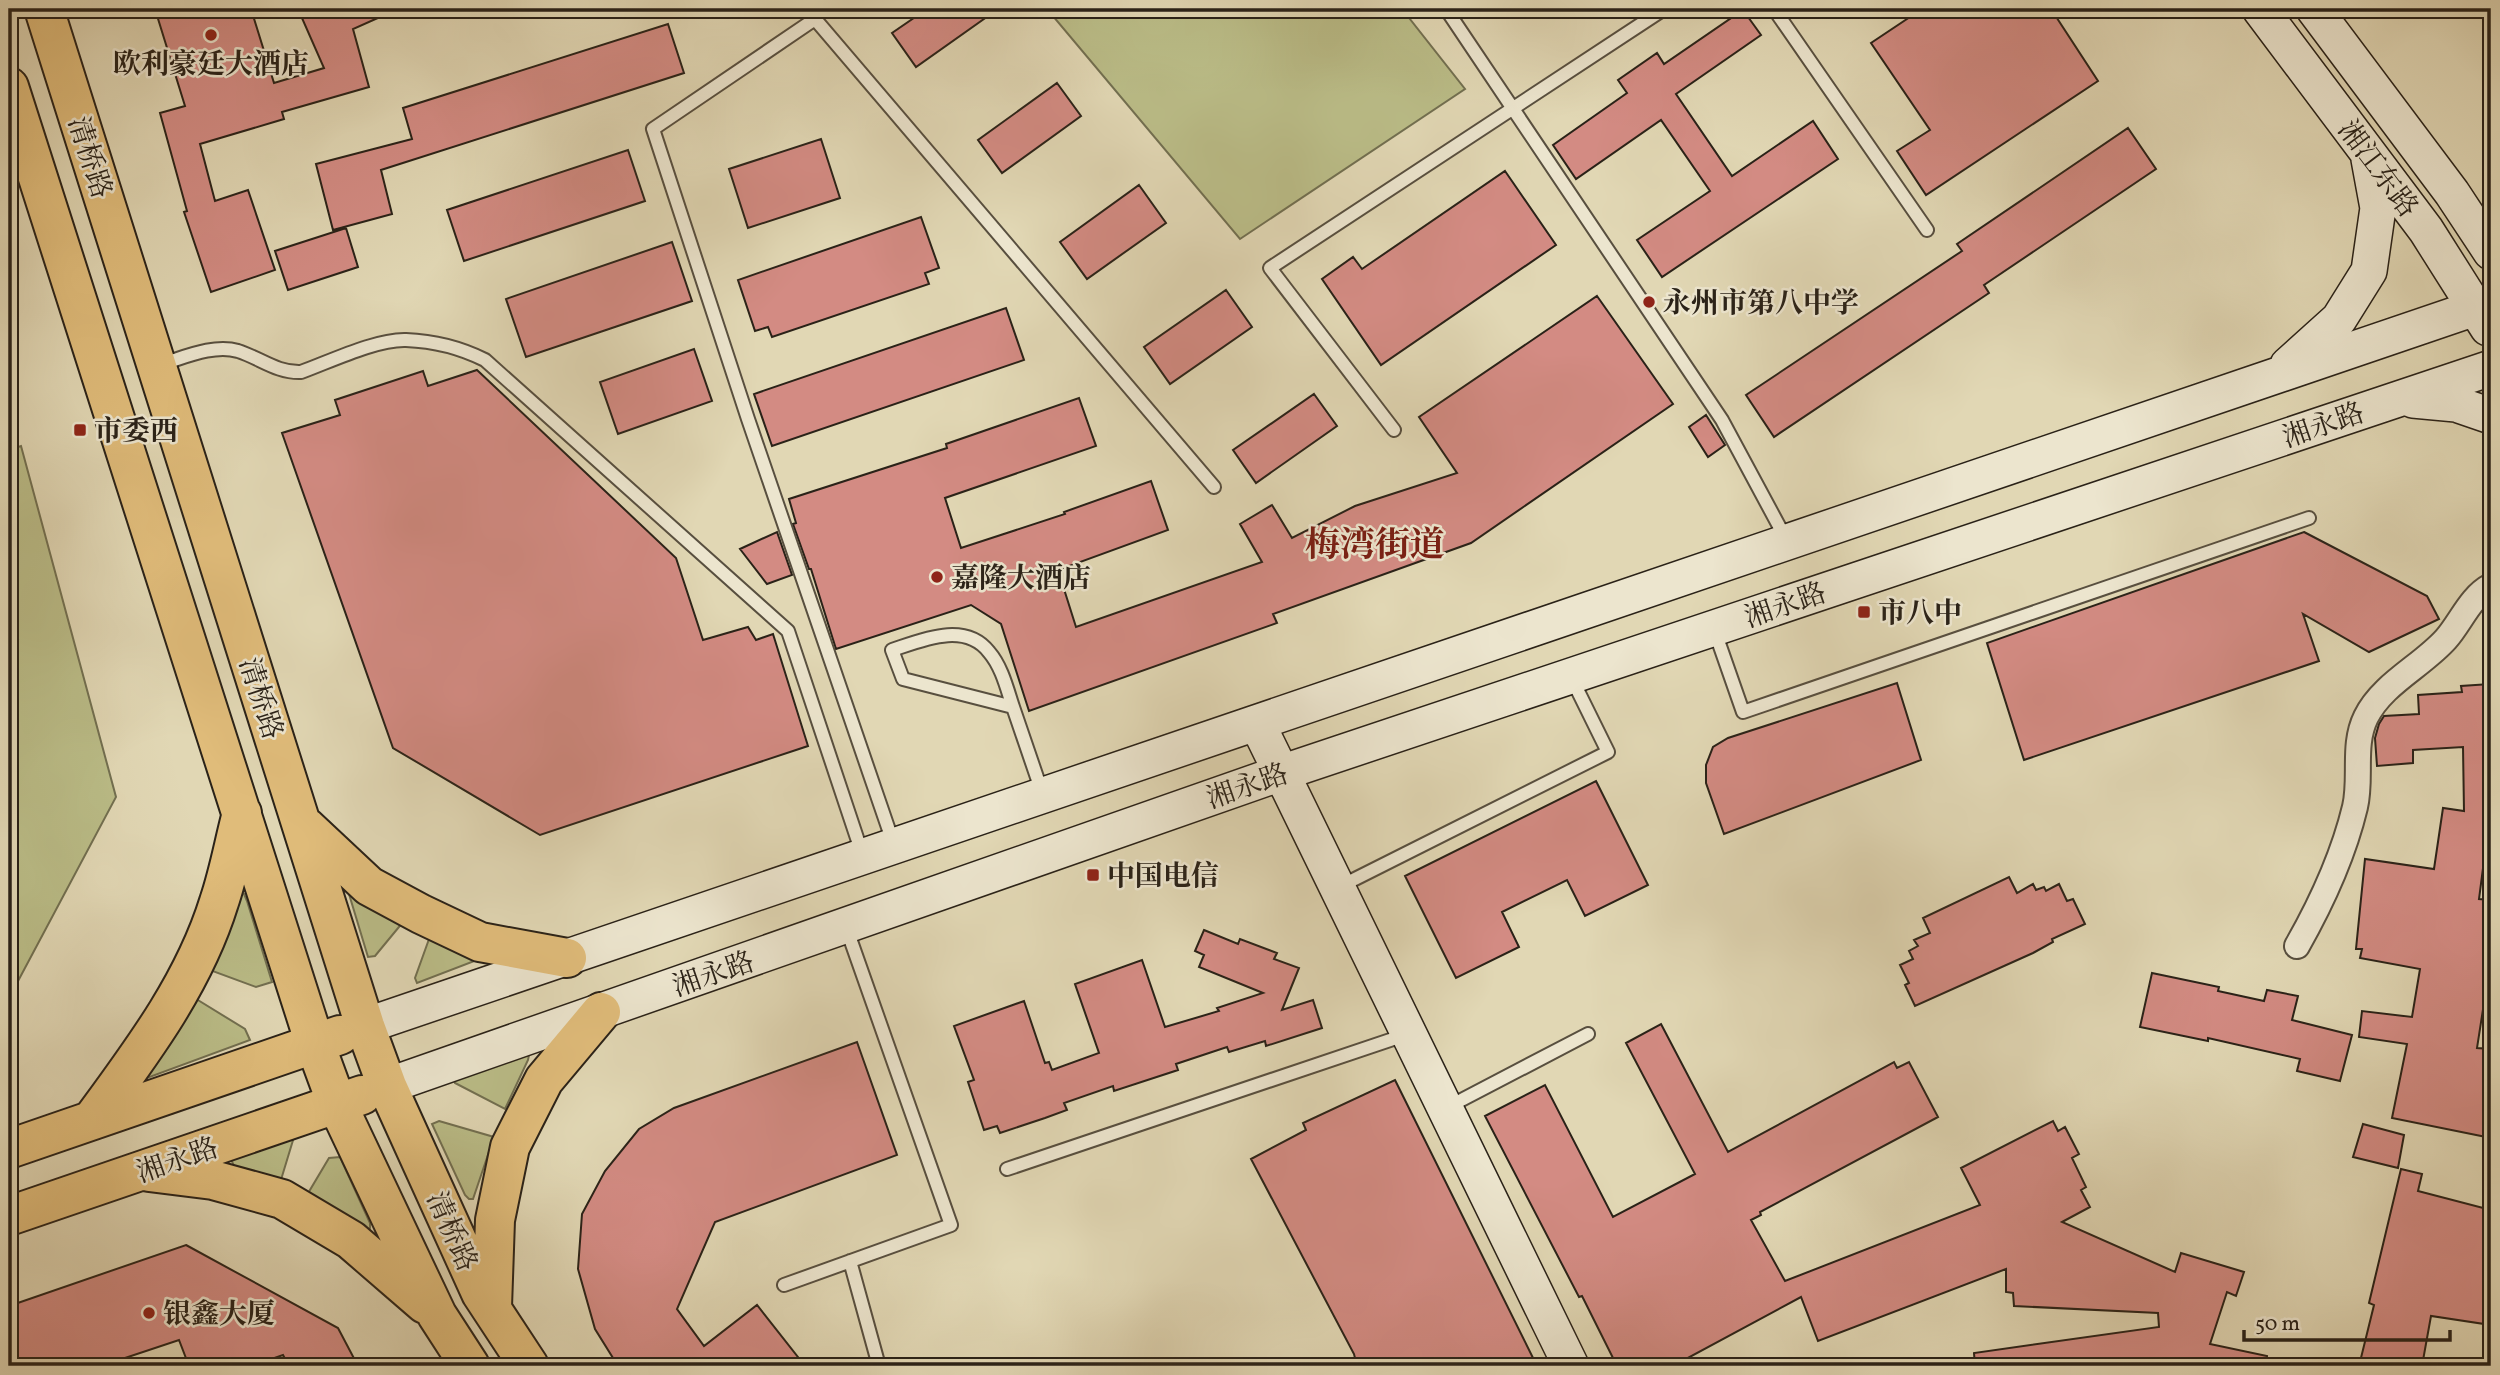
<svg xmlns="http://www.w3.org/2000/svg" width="2500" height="1375" viewBox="0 0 2500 1375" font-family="Vollkorn,'Noto Serif SC',serif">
  <rect width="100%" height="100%" fill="#e1d7b4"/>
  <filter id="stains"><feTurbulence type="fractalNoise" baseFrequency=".00286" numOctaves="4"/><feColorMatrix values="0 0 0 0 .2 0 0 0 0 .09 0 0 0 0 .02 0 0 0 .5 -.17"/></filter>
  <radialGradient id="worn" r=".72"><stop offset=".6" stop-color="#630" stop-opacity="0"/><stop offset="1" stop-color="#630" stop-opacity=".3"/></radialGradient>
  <!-- green -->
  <path fill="#babc87" stroke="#726f50" stroke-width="2" d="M 1047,9 L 1402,9 L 1465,89 L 1240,239 Z
    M 21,446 L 116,797 L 9,998 L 9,643 L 18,639 L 9,607 L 9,450 Z
    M 351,889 L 408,916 L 375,956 L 368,957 L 349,894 Z
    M 237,893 L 244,894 L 247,901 L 272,982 L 256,987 L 207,969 Z
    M 433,928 L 477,960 L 417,983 L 415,978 Z
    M 193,997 L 245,1029 L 250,1040 L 147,1078 L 142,1075 Z
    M 527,1052 L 529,1055 L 528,1060 L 505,1109 L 455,1083 L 453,1074 Z
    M 439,1121 L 494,1137 L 473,1199 L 469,1199 L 465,1195 L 432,1124 Z
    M 294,1137 L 280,1183 L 234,1166 L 230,1157 Z
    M 340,1157 L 370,1223 L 370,1228 L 366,1231 L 307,1195 L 329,1158 Z"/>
  <!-- building -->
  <path fill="#d38b83" stroke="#2a2218" stroke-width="2" d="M 155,9 L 251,9 L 274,83 L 324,68 L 298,9 L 398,9 L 353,29 L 369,87 L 282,112 L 284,119 L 200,144 L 215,201 L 248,190 L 275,270 L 211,292 L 184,212 L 187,211 L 160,113 L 185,106 Z
    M 927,9 L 998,9 L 916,67 L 892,33 Z
    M 1922,9 L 2051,9 L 2098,81 L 1926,195 L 1897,151 L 1930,130 L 1871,43 Z
    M 1743,10 L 1761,35 L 1676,94 L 1732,176 L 1813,121 L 1838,159 L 1662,277 L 1637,240 L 1710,191 L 1661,120 L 1576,179 L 1553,145 L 1627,93 L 1618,80 L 1657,53 L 1664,64 Z
    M 668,24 L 684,73 L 381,170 L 392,214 L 333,230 L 316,164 L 412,139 L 403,108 Z
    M 1057,83 L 1081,116 L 1002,173 L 978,140 Z
    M 2128,128 L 2156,169 L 1984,285 L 1989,293 L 1774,437 L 1746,395 L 1962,251 L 1957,244 Z
    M 821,139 L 840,198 L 748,228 L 729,169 Z
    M 628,150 L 645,201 L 464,261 L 447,210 Z
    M 1505,171 L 1556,245 L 1381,365 L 1322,279 L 1353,257 L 1362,269 Z
    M 1139,185 L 1166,223 L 1087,279 L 1060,242 Z
    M 921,217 L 939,268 L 925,273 L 929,284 L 772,337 L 768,327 L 755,331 L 738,280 Z
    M 346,228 L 358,267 L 288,290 L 275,251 Z
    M 672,242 L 692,301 L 526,357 L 506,299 Z
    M 1226,290 L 1252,327 L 1170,384 L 1144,347 Z
    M 1597,296 L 1673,404 L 1471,543 L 1273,614 L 1277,623 L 1029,711 L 1001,624 L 971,605 L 836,649 L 811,569 L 809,569 L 793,524 L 796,523 L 789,499 L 947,448 L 946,444 L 1079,398 L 1096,446 L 945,498 L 961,548 L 1065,514 L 1064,512 L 1151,481 L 1168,530 L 1058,570 L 1076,627 L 1262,562 L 1240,524 L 1272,505 L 1292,538 L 1355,506 L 1457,473 L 1419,417 Z
    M 1006,308 L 1024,360 L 772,446 L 754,394 Z
    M 694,349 L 712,401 L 618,434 L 600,382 Z
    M 477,370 L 676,558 L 703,640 L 748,627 L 756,640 L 773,634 L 808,746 L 540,835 L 393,748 L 282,433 L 340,415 L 335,400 L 423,371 L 428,386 Z
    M 1314,394 L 1337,426 L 1256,483 L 1233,450 Z
    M 1706,415 L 1725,445 L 1708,457 L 1689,427 Z
    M 777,532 L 792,575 L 767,584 L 740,549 Z
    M 2304,532 L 2427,596 L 2439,619 L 2369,652 L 2303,614 L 2319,661 L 2024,760 L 1987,643 Z
    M 1897,683 L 1921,760 L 1724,834 L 1706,783 L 1706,765 L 1713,747 L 1728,738 Z
    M 2490,684 L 2491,854 L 2485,853 L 2479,899 L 2491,900 L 2491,958 L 2477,1048 L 2491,1049 L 2491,1138 L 2392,1118 L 2407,1044 L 2359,1037 L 2362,1011 L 2412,1017 L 2420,969 L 2360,958 L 2362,949 L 2356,949 L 2365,859 L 2434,869 L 2443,808 L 2464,811 L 2463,747 L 2413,750 L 2413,763 L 2377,766 L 2375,738 L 2379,724 L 2384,716 L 2419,714 L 2418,695 L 2462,692 L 2461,686 Z
    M 1596,781 L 1648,885 L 1585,916 L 1567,880 L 1502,912 L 1519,947 L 1456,978 L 1405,876 Z
    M 2009,877 L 2017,893 L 2033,884 L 2036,890 L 2044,887 L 2046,891 L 2059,884 L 2067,901 L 2073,899 L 2085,924 L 2052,939 L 2053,942 L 2033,953 L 1915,1006 L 1905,985 L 1909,983 L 1900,965 L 1913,959 L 1909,951 L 1918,946 L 1914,940 L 1930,933 L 1923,918 Z
    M 1204,930 L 1238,944 L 1240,939 L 1277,953 L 1274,959 L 1299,968 L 1282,1010 L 1313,1000 L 1322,1028 L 1266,1046 L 1265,1041 L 1229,1052 L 1227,1047 L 1176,1064 L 1178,1070 L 1114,1091 L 1113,1086 L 1064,1103 L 1067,1110 L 1045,1118 L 1000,1133 L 997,1126 L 984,1130 L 968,1082 L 974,1080 L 954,1026 L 1024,1001 L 1045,1063 L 1049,1062 L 1052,1070 L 1099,1053 L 1075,984 L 1142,960 L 1165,1027 L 1219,1011 L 1217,1008 L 1263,993 L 1199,967 L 1204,955 L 1195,951 Z
    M 2152,973 L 2219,987 L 2218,991 L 2264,1001 L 2267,990 L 2298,996 L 2292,1020 L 2352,1035 L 2340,1081 L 2297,1071 L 2300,1059 L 2208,1038 L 2208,1041 L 2140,1027 Z
    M 1661,1024 L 1728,1152 L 1894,1062 L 1897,1068 L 1909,1062 L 1938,1117 L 1760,1212 L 1761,1215 L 1751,1220 L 1785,1281 L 1980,1205 L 1961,1168 L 2053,1121 L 2058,1131 L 2065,1127 L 2079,1154 L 2072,1158 L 2086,1187 L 2081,1190 L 2090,1207 L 2062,1222 L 2175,1272 L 2181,1253 L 2244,1272 L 2236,1296 L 2227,1292 L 2210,1344 L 2267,1356 L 2266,1366 L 1975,1366 L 1974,1353 L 2159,1327 L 2158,1313 L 2014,1306 L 2013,1293 L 2006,1292 L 2006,1269 L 1818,1341 L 1801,1297 L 1673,1366 L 1617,1366 L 1582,1296 L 1579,1297 L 1485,1116 L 1545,1085 L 1613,1217 L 1695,1174 L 1626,1043 Z
    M 857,1042 L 897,1155 L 715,1222 L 677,1309 L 704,1346 L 757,1305 L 805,1366 L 618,1366 L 595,1329 L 578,1269 L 582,1214 L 605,1171 L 639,1129 L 674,1108 Z
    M 1395,1080 L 1537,1366 L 1357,1366 L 1354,1354 L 1251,1159 L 1306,1130 L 1303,1123 Z
    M 2363,1124 L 2404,1135 L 2398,1168 L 2353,1157 Z
    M 2401,1169 L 2422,1174 L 2418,1191 L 2491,1210 L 2491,1325 L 2431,1316 L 2422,1366 L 2359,1366 L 2374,1305 L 2369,1303 Z
    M 186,1245 L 338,1328 L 358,1366 L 289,1366 L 283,1355 L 251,1366 L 189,1366 L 179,1340 L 101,1366 L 9,1366 L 9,1306 Z"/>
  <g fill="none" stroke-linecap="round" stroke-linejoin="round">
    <!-- lane casing -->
    <g stroke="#584f3f" stroke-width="16">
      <path id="lane" d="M 1446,9 L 1722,420 L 1786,539
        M 1774,9 L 1927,230
        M 162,364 C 185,357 214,344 238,351 C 260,358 277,373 301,372 C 329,362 376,339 406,340 C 433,341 461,348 485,360 L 788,631 L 862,853
        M 1394,430 L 1270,268 L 1664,9
        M 1714,629 L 1743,712 L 2309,518
        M 1013,707 C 1007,689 1002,667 989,652 C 965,621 922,640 892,650 L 903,679 L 1013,707 L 1042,792
        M 893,842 L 748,419 L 653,129 L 815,19 L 1214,487
        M 1339,887 L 1608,752 L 1572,679
        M 1448,1107 L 1588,1034
        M 1007,1169 L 1408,1034
        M 850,1261 L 879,1366
        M 784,1285 L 951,1225 L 846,927"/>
    </g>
    <!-- street casing -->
    <g stroke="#584f3f" stroke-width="28">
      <path id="street" d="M 2297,946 C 2322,902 2343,857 2355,807 C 2362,778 2352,745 2366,717 C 2382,684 2422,666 2446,639 C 2461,622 2470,597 2491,586"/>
    </g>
    <!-- secondary casing -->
    <g stroke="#2a2218" stroke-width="38">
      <path id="secondary" d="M 2260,9 L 2426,230 L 2488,328
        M 2314,9 L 2452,193 L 2491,252
        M 2288,365 L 2339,319 L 2369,271 L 2378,208 L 2369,159
        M 2413,400 L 2456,404 L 2491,416
        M 1257,723 L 1571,1366
        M 365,1026 L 2475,308 L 2491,310
        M 387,1086 L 1281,773 L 2491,368"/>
    </g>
    <!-- primary casing -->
    <g stroke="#2a2218" stroke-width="42">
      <path id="primary" d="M 44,9 L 365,1026 L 387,1086 L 481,1293 L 529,1366
        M 9,87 L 315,1044 L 337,1104 L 437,1315 L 470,1366
        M 306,827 L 369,886 L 421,914 L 480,942 L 567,958
        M 92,1120 C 142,1052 194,983 219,902 C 229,873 234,843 242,813
        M 9,1149 L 340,1035
        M 149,1172 L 213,1180 L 282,1199 L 351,1240 L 425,1304
        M 9,1216 L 362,1095
        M 492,1307 L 495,1220 L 510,1147 L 544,1080 L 601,1012"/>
    </g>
    <!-- lane -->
    <use href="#lane" stroke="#ece5ce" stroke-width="12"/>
    <!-- street -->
    <use href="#street" stroke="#ece5ce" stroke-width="24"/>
    <!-- secondary -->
    <use href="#secondary" stroke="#ece5ce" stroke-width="35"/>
    <!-- primary -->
    <use href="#primary" stroke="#e0bc7a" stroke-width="38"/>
  </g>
  <!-- markers -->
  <g fill="#8f2418" stroke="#ece5ce" stroke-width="2.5">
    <circle cx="211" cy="35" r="7"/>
    <circle cx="1649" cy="302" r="7"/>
    <rect x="73" y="423" width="14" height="14" rx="3.5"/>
    <circle cx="937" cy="577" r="7"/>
    <rect x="1857" y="605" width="14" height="14" rx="3.5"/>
    <rect x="1086" y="868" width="14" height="14" rx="3.5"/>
    <circle cx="149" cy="1313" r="7"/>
  </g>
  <g text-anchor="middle" stroke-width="5" stroke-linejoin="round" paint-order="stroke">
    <!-- poi labels -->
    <g font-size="28" font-weight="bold" fill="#2a2218" stroke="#ece5ce" text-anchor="start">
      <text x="211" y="73" text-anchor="middle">欧利豪廷大酒店</text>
      <text x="1663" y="312">永州市第八中学</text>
      <text x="94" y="440">市委西</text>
      <text x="951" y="587">嘉隆大酒店</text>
      <text x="1878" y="622">市八中</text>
      <text x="1107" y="885">中国电信</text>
      <text x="163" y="1323">银鑫大厦</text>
    </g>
    <!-- street labels -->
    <g font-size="28" fill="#2a2218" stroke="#ece5ce">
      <text transform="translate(91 157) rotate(72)" y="10">清桥路</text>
      <text transform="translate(2379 168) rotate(53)" y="10">湘江东路</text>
      <text transform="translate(2323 424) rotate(-19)" y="10">湘永路</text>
      <text transform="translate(1785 604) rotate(-19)" y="10">湘永路</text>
      <text transform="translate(262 698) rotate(72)" y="10">清桥路</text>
      <text transform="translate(1247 785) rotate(-19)" y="10">湘永路</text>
      <text transform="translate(713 973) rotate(-19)" y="10">湘永路</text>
      <text transform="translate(177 1159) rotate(-19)" y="10">湘永路</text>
      <text transform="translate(453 1231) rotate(66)" y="10">清桥路</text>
    </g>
    <!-- district labels -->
    <g font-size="35" font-weight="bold" fill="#7a1f14" stroke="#ece5ce">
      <text x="1375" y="556">梅湾街道</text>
    </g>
  </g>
  <!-- margin -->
  <rect width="2500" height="1375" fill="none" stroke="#e1d7b4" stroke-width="35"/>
  <rect x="10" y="10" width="2479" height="1354" fill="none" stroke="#2a2218" stroke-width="3.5"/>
  <rect x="18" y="18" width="2465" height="1340" fill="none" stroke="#2a2218" stroke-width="2"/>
  <!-- scale -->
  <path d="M2244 1330v10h206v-10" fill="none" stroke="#2a2218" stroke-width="3.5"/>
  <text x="2255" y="1330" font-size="21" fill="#2a2218" stroke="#ece5ce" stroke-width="5" paint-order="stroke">50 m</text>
  <rect width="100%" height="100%" filter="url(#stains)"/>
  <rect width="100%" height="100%" fill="url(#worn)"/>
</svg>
